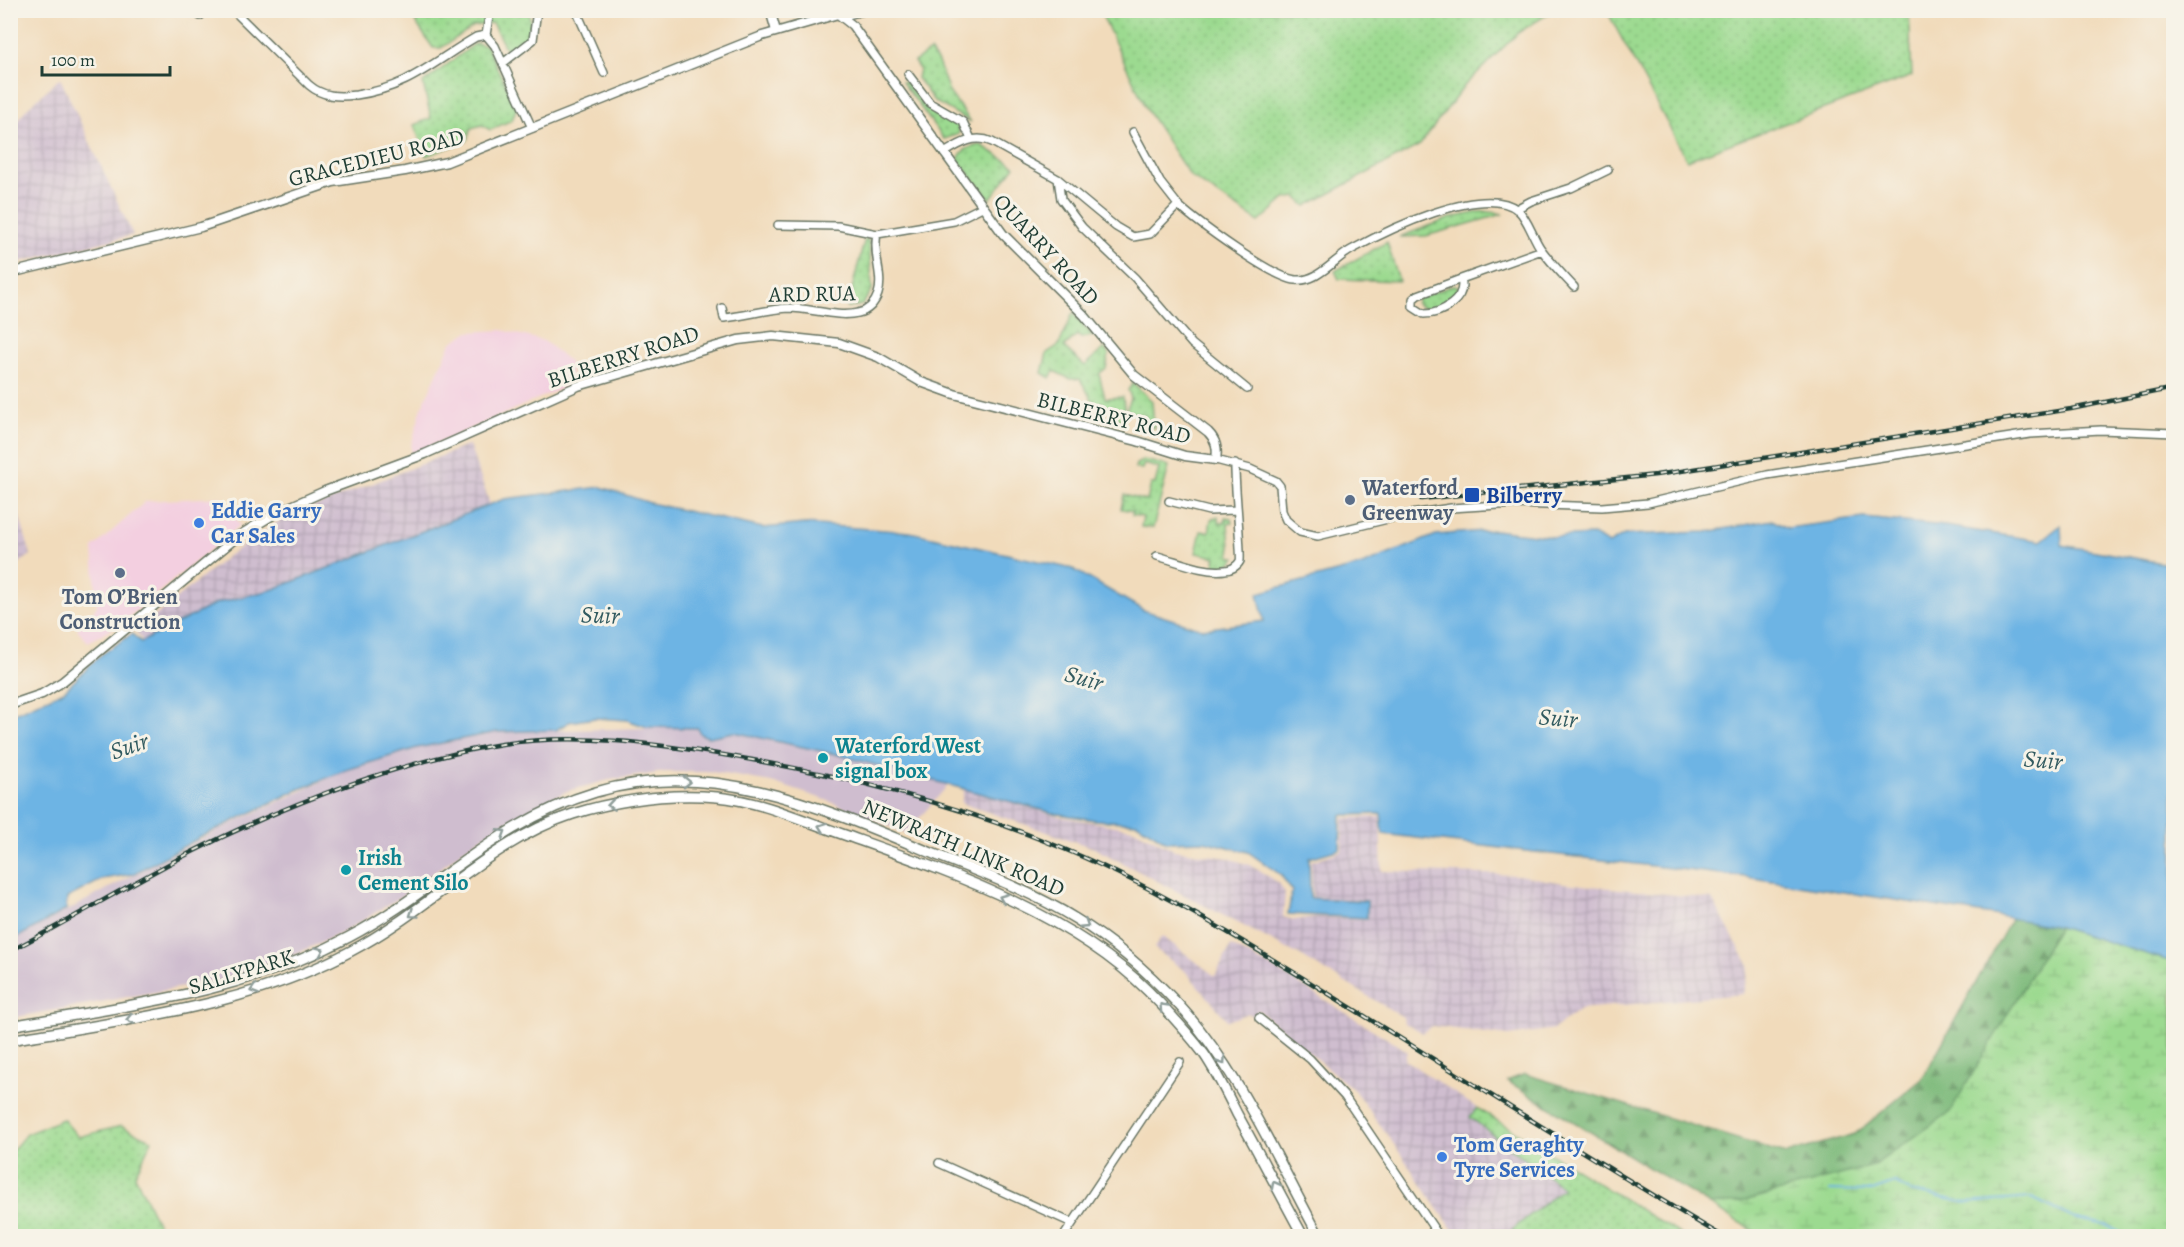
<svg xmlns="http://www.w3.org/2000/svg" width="2184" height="1247" viewBox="0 0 2184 1247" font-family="Alegreya,serif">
  <defs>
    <pattern id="industrial-grid" width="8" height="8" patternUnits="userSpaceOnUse" patternTransform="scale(1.5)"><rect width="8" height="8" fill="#cfbdcf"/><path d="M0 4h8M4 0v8" fill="none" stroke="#b1a3b2"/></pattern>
    <pattern id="green-dots" width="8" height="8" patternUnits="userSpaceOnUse" patternTransform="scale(1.5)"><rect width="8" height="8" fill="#9cda90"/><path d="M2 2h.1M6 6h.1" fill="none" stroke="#86bc7d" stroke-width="1.8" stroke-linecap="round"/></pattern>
    <pattern id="forest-firs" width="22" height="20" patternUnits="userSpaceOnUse" patternTransform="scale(1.5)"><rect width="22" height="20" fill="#7dba7a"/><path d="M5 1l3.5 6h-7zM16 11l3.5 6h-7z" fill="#669865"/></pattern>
    <pattern id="wetland-marsh" width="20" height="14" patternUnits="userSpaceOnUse" patternTransform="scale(1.5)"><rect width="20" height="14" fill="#9cda90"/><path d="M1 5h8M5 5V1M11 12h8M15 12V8" fill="none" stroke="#86bc7d"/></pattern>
  </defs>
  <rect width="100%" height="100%" fill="#f7f3e8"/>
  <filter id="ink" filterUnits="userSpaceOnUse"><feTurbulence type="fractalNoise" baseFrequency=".0167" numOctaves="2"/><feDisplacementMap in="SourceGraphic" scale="12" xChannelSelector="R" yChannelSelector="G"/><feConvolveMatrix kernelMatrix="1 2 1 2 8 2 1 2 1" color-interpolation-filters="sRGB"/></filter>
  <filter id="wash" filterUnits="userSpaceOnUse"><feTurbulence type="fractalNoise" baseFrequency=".008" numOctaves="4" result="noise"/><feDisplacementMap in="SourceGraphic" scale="24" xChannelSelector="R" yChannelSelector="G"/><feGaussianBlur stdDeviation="1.35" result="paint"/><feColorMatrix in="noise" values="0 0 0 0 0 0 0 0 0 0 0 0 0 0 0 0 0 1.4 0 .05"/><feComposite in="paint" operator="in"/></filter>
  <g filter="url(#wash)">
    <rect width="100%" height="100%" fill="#f1dbbb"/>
    <!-- built -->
    <path fill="#f3cfe0" d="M 502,330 L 544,341 L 569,361 L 571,377 L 567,386 L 411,455 L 411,446 L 422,407 L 451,343 L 468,332 Z
      M 221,497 L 240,525 L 119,625 L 88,642 L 77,629 L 97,606 L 93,548 L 146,501 Z"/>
    <!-- industrial -->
    <path fill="url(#industrial-grid)" d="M 60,78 L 133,235 L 11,264 L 11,131 L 26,109 Z
      M 469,445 L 490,504 L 271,590 L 217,603 L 143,641 L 136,632 L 229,555 L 281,520 Z
      M 11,488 L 31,555 L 11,569 L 10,569 Z
      M 964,789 L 1062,817 L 1134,829 L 1174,850 L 1228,858 L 1250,865 L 1279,883 L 1285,893 L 1283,917 L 1295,920 L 1315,917 L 1368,919 L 1368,900 L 1312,897 L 1311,861 L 1342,851 L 1343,818 L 1380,817 L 1382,871 L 1518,875 L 1564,883 L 1712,899 L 1749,966 L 1743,994 L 1580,1009 L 1554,1029 L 1509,1036 L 1432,1026 L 1423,1033 L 1404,1023 L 1403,1017 L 1297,954 L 1094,848 L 961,803 Z
      M 1162,936 L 1215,976 L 1231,946 L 1275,969 L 1407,1051 L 1405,1060 L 1477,1108 L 1471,1118 L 1563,1188 L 1513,1230 L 1517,1236 L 1457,1236 L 1386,1133 L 1354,1090 L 1258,1010 L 1254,1017 L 1248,1013 L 1228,1021 L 1186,972 L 1154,948 Z"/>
    <!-- railway -->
    <path fill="#cfbdcf" d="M 684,727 L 698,728 L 708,737 L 734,732 L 835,754 L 950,783 L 906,833 L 826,800 L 771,782 L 712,772 L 665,772 L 609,780 L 567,791 L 508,821 L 467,847 L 415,888 L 344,932 L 287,958 L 228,979 L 11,1018 L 10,941 L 218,830 L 346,770 L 417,748 L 497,732 Z"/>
    <!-- green -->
    <path fill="url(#green-dots)" stroke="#5e8c62" stroke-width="1.5" d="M 408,11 L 529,11 L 531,34 L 508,53 L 492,23 L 474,26 L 441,48 L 433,48 Z
      M 1100,11 L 1553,11 L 1519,32 L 1465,85 L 1420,145 L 1306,206 L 1296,197 L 1285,199 L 1259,222 L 1190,176 L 1148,112 Z
      M 1607,11 L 1909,11 L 1912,76 L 1687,160 Z
      M 476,43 L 486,46 L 517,107 L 512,120 L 490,130 L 482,125 L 471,128 L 467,141 L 426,156 L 414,125 L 431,118 L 423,83 Z
      M 930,51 L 938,62 L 949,92 L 971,122 L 934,101 L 917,78 L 919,69 L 914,62 Z
      M 906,81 L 925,106 L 958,124 L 959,134 L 944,139 L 902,82 Z
      M 981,145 L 1015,166 L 990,199 L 958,160 C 961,150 971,146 981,145 Z
      M 1484,211 L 1503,214 L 1426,236 L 1399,237 L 1451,218 Z
      M 865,238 L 869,241 L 872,290 L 862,305 L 847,308 Z
      M 1387,242 L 1399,281 L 1339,279 L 1335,271 Z
      M 1454,285 L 1459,287 C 1455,302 1428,316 1416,303 L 1418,298 Z
      M 1073,313 L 1093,336 L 1081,338 L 1077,335 L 1064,347 L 1085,366 L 1104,348 L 1109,354 L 1106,368 L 1099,374 L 1105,398 L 1123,397 L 1125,413 L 1131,398 L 1128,390 L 1133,383 L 1152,401 L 1154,428 L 1144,424 L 1145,415 L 1129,412 L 1120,420 L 1102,402 L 1095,405 L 1080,379 L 1070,379 L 1054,371 L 1050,378 L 1042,373 L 1047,353 L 1059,345 Z
      M 1144,460 L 1169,466 L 1153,528 L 1141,527 L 1143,517 L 1132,515 L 1133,511 L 1121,509 L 1124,495 L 1147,501 L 1151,484 L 1155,484 L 1159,468 L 1144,464 L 1142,469 L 1135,468 L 1136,464 Z
      M 1218,516 L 1219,523 L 1225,523 L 1225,517 L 1231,518 L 1232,523 L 1228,524 L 1231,557 L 1236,557 C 1232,565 1223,566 1214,565 L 1216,557 L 1196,553 L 1201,531 L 1209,532 L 1211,519 Z
      M 1477,1108 L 1683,1236 L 1517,1236 L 1512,1230 L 1563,1188 L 1470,1117 Z
      M 63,1119 L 78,1137 L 121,1126 L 152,1140 L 135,1175 L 163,1236 L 11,1236 L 11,1152 L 26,1134 Z"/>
    <!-- forest -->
    <path fill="url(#forest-firs)" stroke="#4e7c57" stroke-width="1.5" d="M 2012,918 L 2059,927 L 2006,1017 L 2050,1061 L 1950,1112 L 1873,1166 L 1741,1202 L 1710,1205 L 1507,1081 L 1525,1074 L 1786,1154 L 1855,1134 L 1922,1079 Z"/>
    <!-- wetland -->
    <path fill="url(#wetland-marsh)" stroke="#5e8c62" stroke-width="1.5" d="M 2059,927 L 2173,962 L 2173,1236 L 1762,1236 L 1710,1205 L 1741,1202 L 1873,1166 L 1950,1112 Z"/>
    <!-- water -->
    <path fill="#6db4e4" stroke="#46788c" stroke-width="1.5" d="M 601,487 L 650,503 L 763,528 L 804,524 L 910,532 L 1073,569 L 1143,610 L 1202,629 L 1264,621 L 1258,593 L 1362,565 L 1436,535 L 1494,530 L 1553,537 L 1593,535 L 1609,544 L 1624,535 L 1706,532 L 1772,520 L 1787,528 L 1864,518 L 1945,526 L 2041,541 L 2061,525 L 2062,545 L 2173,565 L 2173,962 L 2059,927 L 1999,916 L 1746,877 L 1383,834 L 1381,814 L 1341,815 L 1340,849 L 1309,858 L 1310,898 L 1367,901 L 1367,918 L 1288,914 L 1292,891 L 1281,875 L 1248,852 L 1204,841 L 1167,842 L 1137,823 L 1095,820 L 1053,813 L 835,754 L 734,732 L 708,737 L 700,734 L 698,728 L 647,727 L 627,720 L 595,718 L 569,722 L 556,730 L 497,732 L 417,748 L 346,770 L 295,791 L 201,837 L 133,874 L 103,879 L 67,898 L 66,910 L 11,941 L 10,715 L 64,691 L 101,655 L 132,634 L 141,642 L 217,603 L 271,590 L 305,577 L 504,499 Z"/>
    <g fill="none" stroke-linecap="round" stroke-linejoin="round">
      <!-- stream -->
      <path stroke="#6db4e4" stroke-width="2" d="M 1830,1190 L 1872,1191 L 1895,1183 L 1910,1191 L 1967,1203 L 2032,1198 L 2073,1218 L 2106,1225 L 2126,1236"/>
    </g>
  </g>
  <g filter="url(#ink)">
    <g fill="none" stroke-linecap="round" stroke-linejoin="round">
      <!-- minor casing -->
      <g stroke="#687463" stroke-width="10">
        <path id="minor" d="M 233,10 L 309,85 C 323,97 338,97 356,95 C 408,88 433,62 476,37 L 486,35
          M 490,10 L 486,35 L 495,46 L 532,128
          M 576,10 L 604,73
          M 200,16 L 206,10
          M 843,16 L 868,10
          M 503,63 L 533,40 L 537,10
          M 908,74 L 930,103 L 963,122 L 971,139
          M 1133,132 L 1160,182 L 1178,205
          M 944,153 C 959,144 974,134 992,142 L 1058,179 L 1116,227 L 1133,237 L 1150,234 L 1178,205 C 1197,222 1272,278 1296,280 C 1318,282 1333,260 1351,250 C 1384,232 1483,182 1518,210 C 1528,219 1533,238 1541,249 C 1551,263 1563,275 1574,287
          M 1058,179 L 1061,199 L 1082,227 L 1135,278 L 1192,344 L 1247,389
          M 1516,209 L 1531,201 L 1571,188 L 1608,170
          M 778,225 L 838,226 L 877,234
          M 1461,279 L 1418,295 L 1413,299 L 1413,307 L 1424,314 C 1442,314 1467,299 1461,279 L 1542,250
          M 722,308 L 724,318 C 746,316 767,309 789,308 C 811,308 837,318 858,313 C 868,311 875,303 878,294 C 884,276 872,254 877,234 L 954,221 L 982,207
          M 1216,460 L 1250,469 L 1276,481 L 1280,486 L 1282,511 L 1286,520 L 1300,532 L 1318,536 L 1404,515 L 1451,508 L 1515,504 L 1602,507 L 1648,503 L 1767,475 L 2030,434 L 2101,430 L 2174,433
          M 1169,501 L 1209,511 L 1235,510
          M 1157,556 C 1177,561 1204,573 1225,570 C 1230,570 1237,567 1240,561 C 1242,556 1234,480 1235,464
          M 1259,1018 L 1310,1059 L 1345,1097 L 1439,1236
          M 939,1163 L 1072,1223
          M 1064,1236 L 1180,1062"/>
      </g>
      <!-- tertiary casing -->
      <g stroke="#687463" stroke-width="11">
        <path id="tertiary" d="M 770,10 L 776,31
          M 10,273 L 201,227 L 333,182 L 405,171 L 447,162 L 762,36 L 838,14 L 852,25 L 1003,234 L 1084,315 L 1134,375 L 1208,432 C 1216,440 1218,448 1216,460 L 1185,456 L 1137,441 L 954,394 L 921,382 L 878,357 L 839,343 L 773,336 L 738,340 L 578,386 L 425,454 L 325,491 L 276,513 L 237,537 L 62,682 L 42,694 L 10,705"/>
      </g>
      <!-- secondary casing -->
      <g stroke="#687463" stroke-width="12">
        <path id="secondary" d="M 10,1026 C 125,1006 244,993 349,937 C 438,890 495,822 596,792 C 713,757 828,810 934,854 C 982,873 1033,892 1076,919 C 1114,942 1147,971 1178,1004 C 1239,1070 1276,1158 1319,1236
          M 10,1040 C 125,1020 247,1007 351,951 C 428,911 490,841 573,814 C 619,800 669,793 717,797 C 761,801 801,820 842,834 C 945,871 1069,912 1148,991 C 1167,1010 1187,1032 1204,1054 C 1217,1073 1227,1094 1237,1114 C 1260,1155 1281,1196 1303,1236"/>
      </g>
      <!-- minor -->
      <use href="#minor" stroke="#fff" stroke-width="7"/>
      <!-- tertiary -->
      <use href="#tertiary" stroke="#fff" stroke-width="8"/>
      <!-- secondary -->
      <use href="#secondary" stroke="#fff" stroke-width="9"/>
      <!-- rail casing -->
      <g stroke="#1f3d34" stroke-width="4.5">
        <path id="rail" d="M 1421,499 L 1656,475 L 2071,409 L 2174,388
          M 10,951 C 69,921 126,886 184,856 C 280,807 380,768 485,747 C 571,730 662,744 747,759 C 849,777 951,803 1047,842 C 1148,882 1244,941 1337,999 C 1465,1078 1592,1160 1722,1236"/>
      </g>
      <!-- rail -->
      <use href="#rail" stroke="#f7f3e8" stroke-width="2" stroke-dasharray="7" stroke-linecap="butt"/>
    </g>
    <!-- one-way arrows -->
    <defs><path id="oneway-chevron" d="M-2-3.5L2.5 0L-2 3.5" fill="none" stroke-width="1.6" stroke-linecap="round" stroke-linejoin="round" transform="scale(1.5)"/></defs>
    <g stroke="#8f9e9a">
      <use href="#oneway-chevron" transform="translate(687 782) rotate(1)"/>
      <use href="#oneway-chevron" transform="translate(611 805) rotate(171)"/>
      <use href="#oneway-chevron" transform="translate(822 827) rotate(-160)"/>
      <use href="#oneway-chevron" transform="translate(502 833) rotate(-32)"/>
      <use href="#oneway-chevron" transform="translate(1003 898) rotate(-158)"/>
      <use href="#oneway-chevron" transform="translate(413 914) rotate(146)"/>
      <use href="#oneway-chevron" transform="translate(1085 924) rotate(33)"/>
      <use href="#oneway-chevron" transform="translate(320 951) rotate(-24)"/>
      <use href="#oneway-chevron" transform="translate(254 990) rotate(163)"/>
      <use href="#oneway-chevron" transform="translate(1163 1007) rotate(-133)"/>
      <use href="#oneway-chevron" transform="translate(130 1019) rotate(169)"/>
      <use href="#oneway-chevron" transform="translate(1222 1061) rotate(56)"/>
      <use href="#oneway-chevron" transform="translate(1275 1185) rotate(-118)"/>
    </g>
  </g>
  <!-- markers -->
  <rect fill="#1a4fb4" stroke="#f7f3e8" stroke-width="2" x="1464" y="487" width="16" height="16" rx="3"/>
  <g fill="#5c6f8a" stroke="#f7f3e8" stroke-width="2">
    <circle cx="1350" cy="500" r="6"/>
    <circle cx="120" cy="573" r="6"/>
  </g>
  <g fill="#3f7fe0" stroke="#f7f3e8" stroke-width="2">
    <circle cx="199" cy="523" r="6"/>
    <circle cx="1442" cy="1157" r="6"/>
  </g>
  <g fill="#0f9aa8" stroke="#f7f3e8" stroke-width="2">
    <circle cx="823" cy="758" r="6"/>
    <circle cx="346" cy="870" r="6"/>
  </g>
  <g text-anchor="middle" stroke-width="6" stroke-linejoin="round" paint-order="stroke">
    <!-- street labels -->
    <g font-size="22" fill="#1f3d34" stroke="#f7f3e8">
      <text transform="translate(376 157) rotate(-14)" y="8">GRACEDIEU ROAD</text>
      <text transform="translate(1047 249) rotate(47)" y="8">QUARRY ROAD</text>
      <text transform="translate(812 293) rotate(-1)" y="8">ARD RUA</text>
      <text transform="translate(623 356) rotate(-18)" y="8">BILBERRY ROAD</text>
      <text transform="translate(1114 417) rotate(14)" y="8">BILBERRY ROAD</text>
      <text transform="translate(964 847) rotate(23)" y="8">NEWRATH LINK ROAD</text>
      <text transform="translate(241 971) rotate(-17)" y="8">SALLYPARK</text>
    </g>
    <!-- service labels -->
    <g font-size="22" font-weight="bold" fill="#4e5e75" stroke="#f7f3e8" text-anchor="start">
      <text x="1362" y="495">Waterford<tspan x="1362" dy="25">Greenway</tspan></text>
      <text x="120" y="604" text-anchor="middle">Tom O’Brien<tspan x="120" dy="25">Construction</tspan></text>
    </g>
    <!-- transit labels -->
    <g font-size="22" font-weight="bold" fill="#164399" stroke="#f7f3e8" text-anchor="start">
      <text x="1486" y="503">Bilberry</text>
    </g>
    <!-- shop labels -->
    <g font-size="22" font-weight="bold" fill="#366cbe" stroke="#f7f3e8" text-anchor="start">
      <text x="211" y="518">Eddie Garry<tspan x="211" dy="25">Car Sales</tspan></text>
      <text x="1454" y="1152">Tom Geraghty<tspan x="1454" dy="25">Tyre Services</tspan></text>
    </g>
    <!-- culture labels -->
    <g font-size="22" font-weight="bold" fill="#0d838f" stroke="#f7f3e8" text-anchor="start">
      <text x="835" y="753">Waterford West<tspan x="835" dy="25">signal box</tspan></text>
      <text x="358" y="865">Irish<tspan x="358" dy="25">Cement Silo</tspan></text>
    </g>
    <!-- water labels -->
    <g font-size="24" font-style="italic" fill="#325b60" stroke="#f7f3e8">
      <text transform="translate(600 615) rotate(2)" y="8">Suir</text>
      <text transform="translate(1084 678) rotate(16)" y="8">Suir</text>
      <text transform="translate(1558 718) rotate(5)" y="8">Suir</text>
      <text transform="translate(129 746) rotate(-19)" y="8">Suir</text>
      <text transform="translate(2043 760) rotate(5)" y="8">Suir</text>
    </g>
  </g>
  <!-- margin -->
  <rect width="2184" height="1247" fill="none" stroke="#f7f3e8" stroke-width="36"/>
  <!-- scale -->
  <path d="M42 66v9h128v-9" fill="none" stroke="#1f3d34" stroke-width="3"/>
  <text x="51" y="66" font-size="18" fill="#1f3d34" stroke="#f7f3e8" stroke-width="4.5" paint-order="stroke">100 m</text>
</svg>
